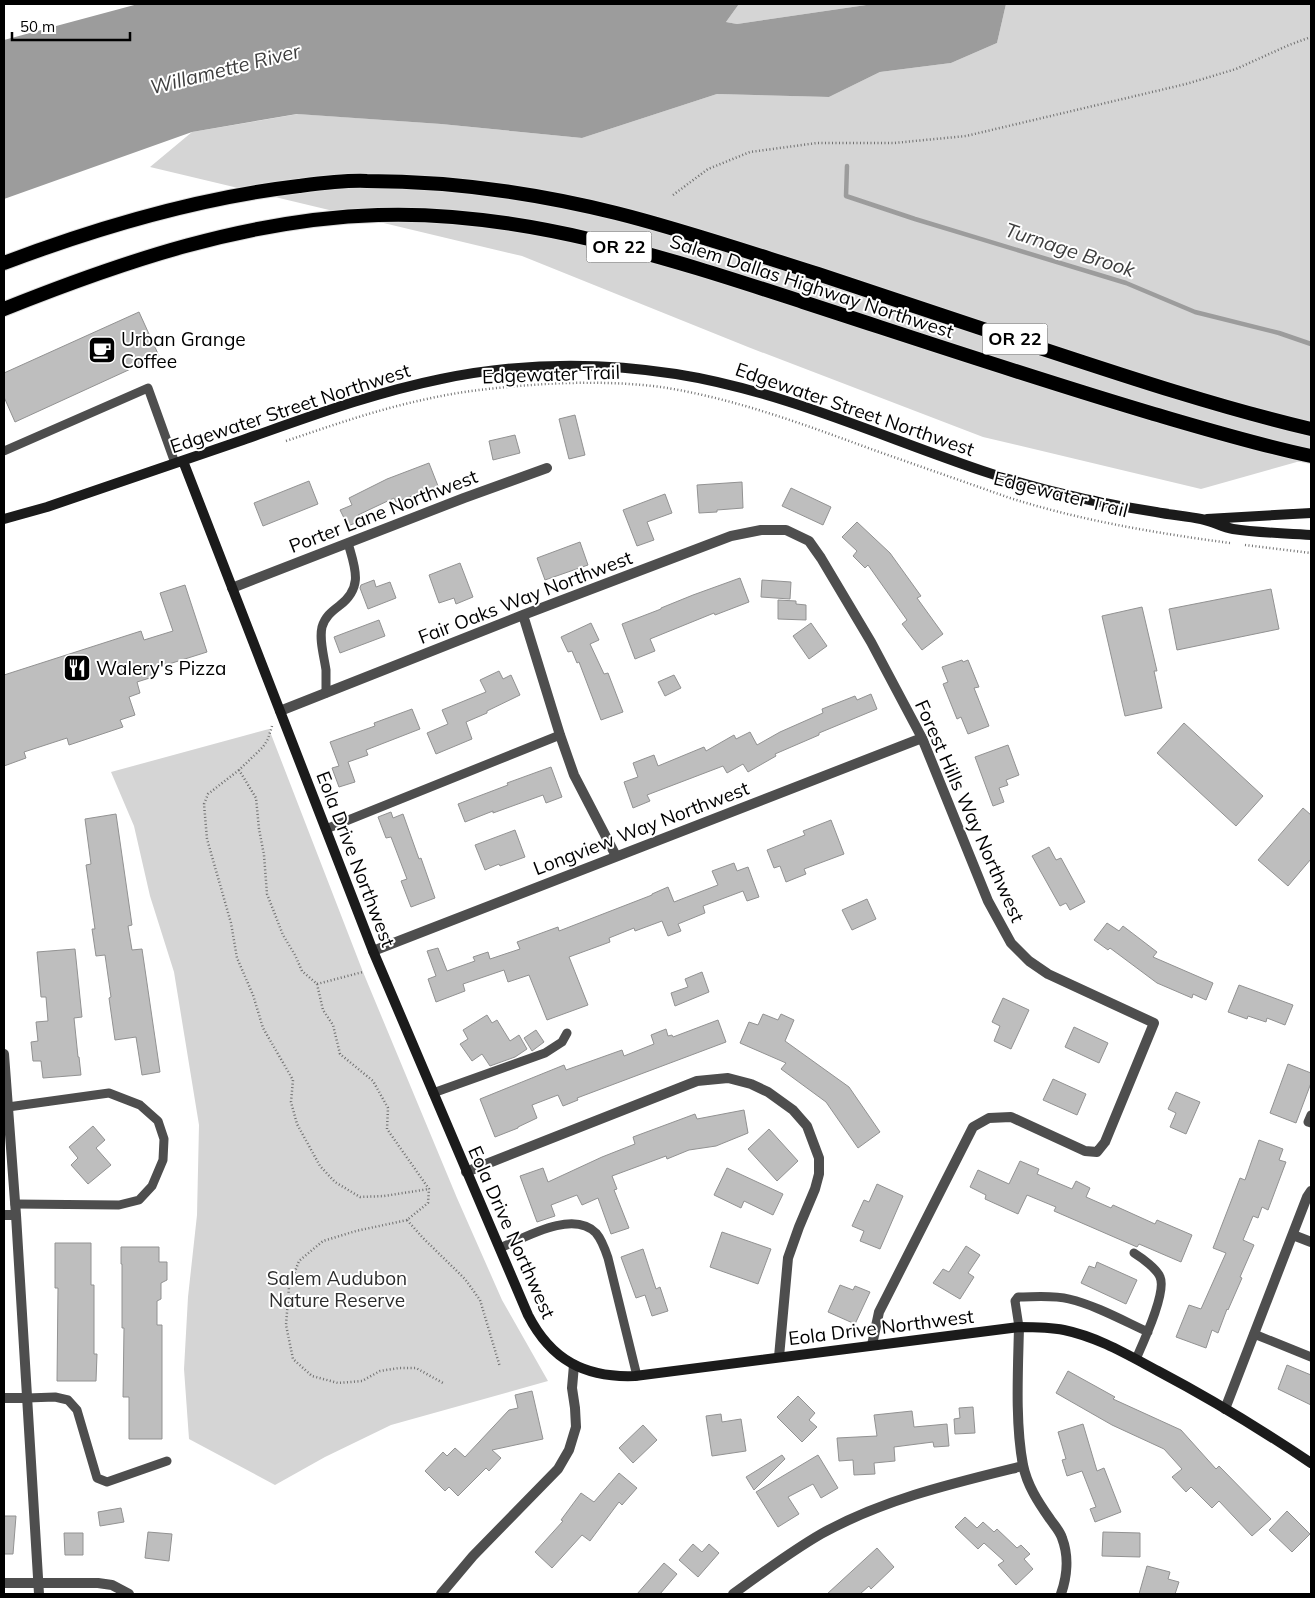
<svg xmlns="http://www.w3.org/2000/svg" width="1315" height="1598" viewBox="0 0 1315 1598" font-family="Mulish,sans-serif">
  <rect width="100%" height="100%" fill="#fff"/>
  <!-- green -->
  <path fill="#d5d5d5" d="M 739,4 L 873,4 L 737,24 L 726,22 Z
    M 1006,4 L 1311,4 L 1311,458 L 1201,489 L 983,437 L 748,347 L 522,256 L 150,167 L 192,132 L 298,114 L 441,124 L 582,138 L 717,94 L 829,97 L 880,72 L 951,63 L 997,43 Z
    M 269,729 L 363,972 L 457,1198 L 502,1300 L 548,1381 L 391,1425 L 325,1457 L 275,1485 L 189,1439 L 184,1369 L 188,1297 L 197,1215 L 199,1125 L 174,972 L 150,896 L 134,826 L 111,772 Z"/>
  <!-- water -->
  <path fill="#9c9c9c" d="M 138,4 L 739,4 L 726,22 L 737,24 L 873,4 L 1006,4 L 997,43 L 951,63 L 880,72 L 829,97 L 717,94 L 582,138 L 441,124 L 297,114 L 192,132 L 4,199 L 4,40 Z"/>
  <g fill="none" stroke-linecap="round" stroke-linejoin="round">
    <!-- stream -->
    <path stroke="#9c9c9c" stroke-width="4.5" d="M 847,166 L 846,196 L 915,219 L 1126,283 L 1195,312 L 1279,333 L 1311,344"/>
  </g>
  <!-- building -->
  <path fill="#bebebe" stroke="#929292" d="M 139,312 L 159,356 L 15,422 L 4,397 L 4,373 Z
    M 575,415 L 585,455 L 569,459 L 559,419 Z
    M 515,435 L 520,453 L 493,460 L 489,441 Z
    M 429,463 L 438,486 L 396,502 L 394,498 L 358,515 L 360,521 L 348,526 L 340,510 L 352,505 L 349,498 L 387,479 Z
    M 309,481 L 318,504 L 263,526 L 254,503 Z
    M 742,482 L 743,508 L 717,510 L 717,512 L 699,513 L 697,485 Z
    M 791,488 L 831,507 L 823,525 L 782,506 Z
    M 665,494 L 672,513 L 647,522 L 654,540 L 637,546 L 623,510 Z
    M 857,522 L 890,553 L 921,596 L 917,598 L 943,634 L 922,650 L 902,624 L 907,620 L 868,565 L 865,568 L 853,556 L 857,551 L 842,537 Z
    M 580,542 L 588,565 L 545,580 L 537,558 Z
    M 460,563 L 473,597 L 456,604 L 454,598 L 439,603 L 429,575 Z
    M 740,578 L 749,602 L 715,615 L 714,613 L 650,639 L 655,651 L 635,659 L 622,624 L 661,609 L 661,608 L 693,595 Z
    M 374,580 L 376,587 L 390,582 L 396,598 L 368,609 L 360,588 L 361,585 Z
    M 762,580 L 791,582 L 790,599 L 761,597 Z
    M 185,585 L 207,652 L 153,669 L 156,676 L 137,682 L 140,693 L 129,697 L 135,715 L 120,720 L 123,727 L 69,745 L 67,738 L 24,752 L 26,758 L 4,766 L 4,675 L 141,631 L 144,640 L 173,631 L 160,593 Z
    M 1271,589 L 1279,629 L 1177,650 L 1169,609 Z
    M 778,600 L 796,601 L 796,604 L 806,605 L 806,620 L 778,619 Z
    M 1142,607 L 1157,671 L 1154,671 L 1162,708 L 1125,716 L 1102,616 Z
    M 379,620 L 385,636 L 340,653 L 334,637 Z
    M 591,623 L 599,640 L 590,644 L 604,674 L 608,673 L 623,712 L 601,720 L 579,662 L 577,663 L 572,651 L 568,652 L 561,637 Z
    M 811,623 L 827,646 L 809,659 L 793,636 Z
    M 962,660 L 963,662 L 968,660 L 979,687 L 974,688 L 989,726 L 968,734 L 961,717 L 957,719 L 943,684 L 948,682 L 942,667 Z
    M 499,671 L 503,679 L 511,675 L 520,695 L 487,711 L 487,713 L 466,722 L 472,739 L 436,754 L 427,733 L 448,724 L 442,710 L 486,692 L 480,680 Z
    M 674,675 L 681,688 L 665,696 L 658,682 Z
    M 871,694 L 877,709 L 819,733 L 819,735 L 775,754 L 776,756 L 748,772 L 743,764 L 727,773 L 723,766 L 647,795 L 650,801 L 633,808 L 624,782 L 638,777 L 633,763 L 654,755 L 658,766 L 704,747 L 706,751 L 734,735 L 736,739 L 750,732 L 757,745 L 780,732 L 823,713 L 822,709 L 855,696 L 857,700 Z
    M 412,709 L 420,729 L 366,750 L 368,755 L 348,762 L 355,782 L 339,787 L 332,768 L 339,766 L 330,742 L 375,726 L 374,723 Z
    M 1184,723 L 1263,796 L 1236,826 L 1157,753 Z
    M 1008,745 L 1019,775 L 1006,780 L 1008,785 L 999,788 L 1004,802 L 993,806 L 975,757 Z
    M 551,767 L 562,797 L 546,803 L 543,795 L 493,813 L 493,811 L 465,822 L 458,804 L 508,785 L 507,783 Z
    M 1303,808 L 1311,815 L 1311,859 L 1288,886 L 1258,860 Z
    M 391,812 L 393,818 L 403,814 L 419,859 L 421,858 L 435,898 L 411,907 L 401,881 L 407,879 L 391,837 L 386,838 L 378,817 Z
    M 116,814 L 132,925 L 128,926 L 132,950 L 142,949 L 160,1072 L 142,1075 L 136,1037 L 115,1040 L 109,998 L 111,997 L 105,955 L 96,956 L 92,929 L 95,929 L 86,865 L 91,864 L 85,819 Z
    M 831,820 L 844,854 L 804,869 L 806,874 L 786,882 L 780,866 L 774,868 L 767,850 L 805,835 L 803,831 Z
    M 515,830 L 525,857 L 500,866 L 499,864 L 485,870 L 475,845 Z
    M 1049,847 L 1056,860 L 1061,858 L 1085,902 L 1070,910 L 1066,903 L 1060,906 L 1032,856 Z
    M 734,863 L 737,871 L 748,867 L 759,897 L 747,901 L 743,891 L 703,906 L 705,913 L 678,924 L 681,931 L 668,936 L 662,921 L 635,931 L 634,928 L 609,938 L 610,942 L 569,957 L 588,1005 L 547,1020 L 529,975 L 508,982 L 504,970 L 463,984 L 465,991 L 436,1002 L 428,979 L 436,976 L 427,951 L 438,948 L 447,971 L 475,961 L 473,957 L 488,952 L 490,959 L 520,949 L 517,942 L 558,927 L 559,931 L 652,895 L 652,894 L 668,887 L 674,902 L 718,885 L 712,871 Z
    M 867,899 L 876,919 L 852,930 L 842,910 Z
    M 1107,923 L 1119,931 L 1123,926 L 1157,952 L 1153,957 L 1213,983 L 1206,1000 L 1193,994 L 1192,998 L 1157,983 L 1110,948 L 1108,950 L 1094,940 Z
    M 75,949 L 82,1017 L 74,1018 L 78,1057 L 79,1057 L 81,1075 L 43,1078 L 41,1061 L 33,1061 L 31,1042 L 38,1041 L 36,1022 L 48,1021 L 46,997 L 41,997 L 37,952 Z
    M 702,972 L 709,992 L 675,1006 L 671,993 L 688,987 L 685,979 Z
    M 1239,985 L 1293,1005 L 1285,1025 L 1267,1018 L 1266,1022 L 1248,1016 L 1247,1019 L 1228,1012 Z
    M 1003,998 L 1029,1010 L 1011,1049 L 994,1041 L 1000,1026 L 992,1022 Z
    M 763,1014 L 778,1020 L 781,1014 L 794,1020 L 785,1041 L 849,1087 L 880,1132 L 858,1148 L 826,1102 L 781,1069 L 786,1063 L 740,1043 L 749,1022 L 758,1025 Z
    M 487,1015 L 492,1023 L 497,1020 L 510,1041 L 519,1035 L 527,1049 L 515,1057 L 490,1066 L 482,1054 L 472,1061 L 460,1044 L 468,1039 L 463,1030 Z
    M 718,1020 L 726,1042 L 577,1098 L 578,1100 L 563,1106 L 558,1095 L 532,1105 L 537,1118 L 518,1127 L 518,1128 L 495,1137 L 480,1099 L 564,1065 L 566,1070 L 622,1050 L 624,1056 L 654,1044 L 651,1035 L 666,1029 L 668,1036 L 672,1035 L 673,1037 Z
    M 1074,1027 L 1108,1043 L 1099,1063 L 1065,1047 Z
    M 536,1030 L 544,1042 L 532,1051 L 524,1038 Z
    M 1288,1064 L 1311,1073 L 1311,1083 L 1296,1123 L 1270,1113 Z
    M 1053,1079 L 1086,1094 L 1077,1115 L 1043,1100 Z
    M 1176,1092 L 1200,1102 L 1186,1134 L 1170,1127 L 1176,1113 L 1168,1109 Z
    M 744,1110 L 748,1133 L 716,1146 L 689,1150 L 667,1159 L 666,1156 L 612,1176 L 617,1189 L 614,1190 L 629,1228 L 611,1234 L 598,1198 L 582,1205 L 577,1195 L 551,1205 L 555,1216 L 537,1222 L 520,1176 L 543,1168 L 548,1182 L 602,1157 L 635,1144 L 633,1137 L 695,1114 L 697,1119 Z
    M 93,1126 L 105,1140 L 96,1148 L 111,1165 L 88,1184 L 71,1165 L 78,1158 L 69,1147 Z
    M 769,1129 L 798,1161 L 777,1181 L 748,1149 Z
    M 1259,1140 L 1283,1149 L 1279,1160 L 1286,1162 L 1268,1210 L 1262,1207 L 1258,1218 L 1253,1216 L 1243,1240 L 1254,1245 L 1240,1277 L 1242,1278 L 1228,1310 L 1227,1309 L 1218,1333 L 1212,1330 L 1206,1348 L 1176,1337 L 1189,1305 L 1201,1309 L 1226,1253 L 1213,1248 L 1240,1178 L 1245,1180 Z
    M 1020,1161 L 1039,1169 L 1037,1174 L 1072,1189 L 1076,1181 L 1090,1188 L 1086,1197 L 1111,1208 L 1113,1205 L 1155,1224 L 1157,1220 L 1192,1235 L 1181,1262 L 1139,1244 L 1137,1247 L 1091,1227 L 1054,1211 L 1056,1207 L 1027,1195 L 1018,1214 L 985,1199 L 986,1195 L 970,1187 L 978,1170 L 1009,1184 Z
    M 727,1168 L 783,1194 L 773,1215 L 744,1201 L 741,1208 L 714,1195 Z
    M 877,1184 L 903,1196 L 880,1249 L 860,1241 L 864,1231 L 852,1226 L 864,1200 L 869,1202 Z
    M 722,1232 L 771,1249 L 758,1284 L 710,1267 Z
    M 55,1243 L 91,1243 L 91,1285 L 94,1285 L 94,1354 L 97,1354 L 96,1381 L 57,1381 L 58,1288 L 55,1288 Z
    M 966,1246 L 980,1255 L 968,1273 L 974,1277 L 960,1299 L 933,1283 L 943,1269 L 949,1272 Z
    M 121,1247 L 159,1247 L 159,1262 L 167,1262 L 167,1280 L 161,1283 L 161,1299 L 157,1301 L 157,1325 L 162,1325 L 162,1439 L 129,1439 L 129,1397 L 123,1397 L 124,1328 L 122,1328 L 122,1264 L 121,1264 Z
    M 643,1249 L 656,1289 L 660,1287 L 668,1311 L 652,1316 L 645,1295 L 636,1298 L 621,1257 Z
    M 1097,1262 L 1137,1280 L 1126,1304 L 1081,1283 L 1089,1266 L 1095,1268 Z
    M 840,1285 L 853,1290 L 855,1286 L 870,1292 L 855,1324 L 828,1312 Z
    M 1287,1365 L 1311,1375 L 1311,1405 L 1278,1389 Z
    M 1068,1371 L 1115,1397 L 1113,1399 L 1181,1430 L 1216,1469 L 1219,1466 L 1271,1519 L 1252,1536 L 1219,1501 L 1212,1508 L 1191,1487 L 1186,1492 L 1172,1477 L 1182,1469 L 1164,1449 L 1112,1425 L 1056,1393 Z
    M 532,1391 L 543,1439 L 492,1450 L 501,1458 L 489,1471 L 486,1468 L 458,1496 L 449,1487 L 445,1491 L 425,1471 L 443,1452 L 447,1456 L 455,1448 L 465,1457 L 509,1410 L 518,1408 L 515,1395 Z
    M 798,1396 L 815,1413 L 809,1420 L 817,1427 L 802,1442 L 777,1417 Z
    M 973,1407 L 975,1433 L 955,1434 L 954,1419 L 960,1418 L 959,1408 Z
    M 912,1411 L 914,1427 L 947,1424 L 949,1446 L 934,1447 L 933,1442 L 894,1447 L 895,1461 L 874,1463 L 875,1474 L 854,1475 L 853,1460 L 839,1461 L 837,1438 L 877,1436 L 874,1415 Z
    M 721,1414 L 722,1422 L 741,1419 L 746,1451 L 712,1456 L 706,1416 Z
    M 1083,1424 L 1097,1471 L 1104,1468 L 1121,1512 L 1095,1522 L 1090,1509 L 1096,1507 L 1082,1471 L 1067,1476 L 1062,1460 L 1066,1459 L 1058,1432 Z
    M 643,1425 L 657,1440 L 633,1463 L 619,1448 Z
    M 782,1455 L 785,1459 L 754,1490 L 746,1477 Z
    M 818,1455 L 838,1488 L 821,1498 L 813,1484 L 788,1497 L 799,1514 L 778,1527 L 756,1492 Z
    M 619,1473 L 637,1488 L 622,1505 L 619,1502 L 590,1541 L 582,1535 L 552,1568 L 535,1552 L 563,1521 L 561,1520 L 581,1493 L 594,1502 Z
    M 121,1508 L 124,1522 L 100,1526 L 98,1512 Z
    M 1287,1511 L 1310,1534 L 1292,1552 L 1269,1530 Z
    M 4,1516 L 16,1516 L 13,1554 L 4,1554 Z
    M 965,1517 L 977,1528 L 983,1522 L 994,1532 L 997,1529 L 1017,1548 L 1021,1545 L 1030,1554 L 1024,1559 L 1033,1569 L 1016,1585 L 998,1565 L 1004,1561 L 984,1543 L 978,1549 L 955,1527 Z
    M 148,1532 L 172,1534 L 169,1561 L 145,1558 Z
    M 1103,1532 L 1140,1533 L 1140,1557 L 1102,1556 Z
    M 64,1533 L 83,1533 L 83,1555 L 65,1555 Z
    M 693,1544 L 702,1552 L 709,1544 L 719,1553 L 698,1577 L 679,1560 Z
    M 877,1548 L 894,1567 L 871,1589 L 869,1586 L 860,1594 L 827,1594 Z
    M 664,1563 L 677,1574 L 660,1594 L 637,1594 Z
    M 1147,1566 L 1170,1572 L 1168,1579 L 1179,1582 L 1175,1594 L 1139,1594 Z"/>
  <g fill="none" stroke-linecap="round" stroke-linejoin="round">
    <!-- trunk casing -->
    <g stroke="#dbdbdb" stroke-width="16">
      <path id="trunk" d="M 4,263 C 99,227 197,198 299,186 C 322,183 344,180 367,181 C 450,181 535,193 616,213 C 684,230 751,253 818,274 C 887,297 956,320 1025,343 C 1119,374 1214,406 1311,429
        M 4,309 C 124,261 248,219 378,215 C 522,210 668,258 803,302 C 920,340 1036,379 1154,414 C 1206,429 1258,445 1311,456"/>
    </g>
    <!-- path -->
    <path stroke="#707070" stroke-width="2.5" stroke-dasharray="1 2.5" stroke-linecap="butt" d="M 673,195 L 708,169 L 750,152 L 817,143 L 894,143 L 966,136 L 1186,84 L 1236,69 L 1289,45 L 1311,37
      M 286,441 C 333,425 379,409 427,399 C 466,390 505,387 544,384 C 583,382 622,382 661,387 C 733,398 803,424 871,449 C 916,465 962,481 1007,497 C 1078,520 1155,533 1230,543
      M 1245,545 L 1311,553
      M 272,726 L 268,739 L 263,747 L 239,770 L 256,798 L 259,829 L 264,855 L 267,894 L 283,935 L 295,955 L 302,971 L 317,984 L 323,1010 L 333,1025 L 340,1054 L 373,1081 L 388,1108 L 387,1129 L 429,1189 L 428,1203 L 407,1220 L 423,1238 L 465,1279 L 480,1300 L 500,1367
      M 239,770 L 208,794 L 204,804 L 207,839 L 231,923 L 237,958 L 253,995 L 263,1028 L 293,1080 L 291,1102 L 297,1124 L 320,1166 L 335,1182 L 360,1197 L 384,1196 L 429,1189
      M 317,984 L 363,972
      M 407,1220 L 356,1231 L 323,1241 L 299,1261 L 289,1287 L 286,1325 L 293,1359 L 312,1376 L 338,1383 L 362,1381 L 380,1371 L 399,1368 L 416,1368 L 443,1383"/>
    <!-- service -->
    <path stroke="#4e4e4e" stroke-width="9" d="M 4,451 L 148,388 L 175,463
      M 326,693 C 326,685 326,677 326,670 C 324,656 319,640 322,627 C 325,617 331,612 339,606 C 364,587 355,568 348,543
      M 326,829 L 560,735
      M 433,1093 L 545,1053 L 562,1042 L 567,1033
      M 8,1107 L 109,1093 L 140,1105 L 158,1121 L 164,1139 L 163,1160 L 152,1186 L 139,1200 L 119,1205 L 15,1204
      M 1311,1115 L 1308,1122 L 1311,1123
      M 500,1248 C 524,1238 573,1209 596,1233 C 602,1240 605,1249 608,1258 L 637,1376
      M 1134,1253 C 1142,1258 1157,1269 1160,1277 C 1167,1292 1143,1343 1136,1359
      M 1019,1327 L 1015,1301 L 1018,1297 C 1035,1297 1053,1295 1069,1299 C 1095,1305 1124,1321 1148,1332
      M 1254,1334 L 1311,1357
      M 27,1398 L 55,1397 L 68,1400 L 77,1410 L 97,1478 L 107,1482 L 167,1461"/>
    <!-- minor -->
    <path stroke="#4e4e4e" stroke-width="10" d="M 232,588 L 464,498 L 547,468
      M 523,615 L 560,735 L 574,775 L 616,856
      M 280,711 L 523,615 L 731,536 L 761,530 L 786,530 L 809,541 L 821,558 L 871,642 L 922,738 L 988,901 L 1011,943 L 1029,961 L 1048,974 L 1154,1023 L 1105,1142 L 1097,1152 L 1085,1151 L 1011,1117 L 989,1118 L 973,1127 L 879,1312 L 872,1345
      M 373,951 L 922,738
      M 4,1054 L 16,1215 L 39,1594
      M 466,1172 L 697,1081 L 728,1078 L 751,1084 L 768,1092 L 793,1110 L 807,1126 L 819,1158 L 819,1174 L 815,1189 L 799,1227 L 788,1258 L 779,1357
      M 4,1215 L 16,1215
      M 1293,1235 L 1311,1242
      M 4,1398 L 27,1398
      M 1225,1409 L 1307,1197 L 1311,1191
      M 4,1583 L 98,1583 L 112,1585 L 129,1594
      M 441,1594 L 473,1556 L 558,1469 L 569,1450 L 576,1427 L 575,1408 L 572,1388 L 574,1365
      M 733,1594 C 762,1573 790,1552 821,1534 C 884,1499 954,1483 1023,1466"/>
    <!-- tertiary -->
    <path stroke="#4e4e4e" stroke-width="10" d="M 1019,1327 C 1018,1370 1015,1423 1023,1465 C 1027,1485 1038,1502 1050,1519 C 1054,1525 1060,1531 1062,1538 C 1069,1556 1067,1577 1061,1594"/>
    <!-- secondary -->
    <path stroke="#1b1b1b" stroke-width="10" d="M 183,461 L 373,951 L 528,1315 C 551,1360 585,1378 635,1376 L 1019,1327 C 1034,1327 1049,1327 1064,1330 C 1098,1337 1128,1355 1158,1371 C 1211,1399 1262,1430 1311,1463
      M 4,519 L 47,507 C 112,485 176,463 240,441 C 306,418 372,393 441,379 C 518,363 599,362 676,374 C 783,391 882,437 983,471 C 1039,490 1097,503 1156,512 C 1171,515 1186,516 1201,519 C 1212,521 1222,527 1233,529 C 1258,533 1285,533 1311,535
      M 1207,519 L 1311,513"/>
    <!-- trunk -->
    <use href="#trunk" stroke="#000" stroke-width="14"/>
  </g>
  <!-- icons -->
  <defs>
    <g id="cafe-square" transform="scale(1.4375)"><rect x="-9" y="-9" width="18" height="18" rx="4" fill="#000" stroke="#fff"/><path d="M-5.5-4.5H6V0H3Q3 3.5 0 3.5H-2.5Q-5.5 3.5-5.5 0ZM3-3.2v2h1.7v-2ZM-6 4.5H4V6H-6Z" fill="#fff"/></g>
    <g id="restaurant-square" transform="scale(1.4375)"><rect x="-9" y="-9" width="18" height="18" rx="4" fill="#000" stroke="#fff"/><path d="M-5-6h1v4h1v-4h1v4h1v-4h1v5L-1.5 .5V6h-2V.5L-5-1ZM5-6V6H3V1.5H1.5Q1.5-4 5-6Z" fill="#fff"/></g>
  </defs>
  <g fill-rule="evenodd">
    <use href="#cafe-square" x="102" y="350"/>
    <use href="#restaurant-square" x="77" y="668"/>
  </g>
  <g text-anchor="middle" stroke-width="4" stroke-linejoin="round" paint-order="stroke">
    <!-- shield labels -->
    <g fill="#fff" stroke="#4c4c4c" stroke-width="1">
      <rect x="586.5" y="231.5" width="65" height="31" rx="4"/>
      <rect x="982.5" y="323.5" width="65" height="31" rx="4"/>
    </g>
    <g font-size="18" font-weight="bold" fill="#000">
      <text x="619" y="253">OR 22</text>
      <text x="1015" y="345">OR 22</text>
    </g>
    <!-- street labels -->
    <g font-size="19" fill="#000" stroke="#fff">
      <text transform="translate(812 286) rotate(18)" y="7">Salem Dallas Highway Northwest</text>
      <text transform="translate(551 374) rotate(-2)" y="7">Edgewater Trail</text>
      <text transform="translate(290 408) rotate(-18)" y="7">Edgewater Street Northwest</text>
      <text transform="translate(855 409) rotate(19)" y="7">Edgewater Street Northwest</text>
      <text transform="translate(1061 494) rotate(14)" y="7">Edgewater Trail</text>
      <text transform="translate(383 511) rotate(-21)" y="7">Porter Lane Northwest</text>
      <text transform="translate(525 597) rotate(-21)" y="7">Fair Oaks Way Northwest</text>
      <text transform="translate(970 811) rotate(66)" y="7">Forest Hills Way Northwest</text>
      <text transform="translate(641 828) rotate(-21)" y="7">Longview Way Northwest</text>
      <text transform="translate(356 859) rotate(69)" y="7">Eola Drive Northwest</text>
      <text transform="translate(512 1232) rotate(66)" y="7">Eola Drive Northwest</text>
      <text transform="translate(881 1327) rotate(-7)" y="7">Eola Drive Northwest</text>
    </g>
    <!-- poi labels -->
    <g font-size="19" fill="#000" stroke="#fff" text-anchor="start">
      <text x="121" y="346">Urban Grange<tspan x="121" dy="22">Coffee</tspan></text>
      <text x="96" y="675">Walery's Pizza</text>
    </g>
    <!-- park labels -->
    <g font-size="19" fill="#2c2c2c" stroke="#fff">
      <text x="337" y="1285">Salem Audubon<tspan x="337" dy="22">Nature Reserve</tspan></text>
    </g>
    <!-- water labels -->
    <g font-size="20" font-style="italic" fill="#3d3d3d" stroke="#fff">
      <text transform="translate(225 69) rotate(-14)" y="7">Willamette River</text>
      <text transform="translate(1070 250) rotate(18)" y="7">Turnage Brook</text>
    </g>
  </g>
  <!-- border -->
  <rect width="1315" height="1598" fill="none" stroke="#000000" stroke-width="10"/>
  <!-- scale -->
  <path d="M12 32v8h118v-8" fill="none" stroke="#000000" stroke-width="2.5"/>
  <text x="20" y="32" font-size="15" fill="#000000" stroke="#ffffff" stroke-width="4" paint-order="stroke">50 m</text>
</svg>
